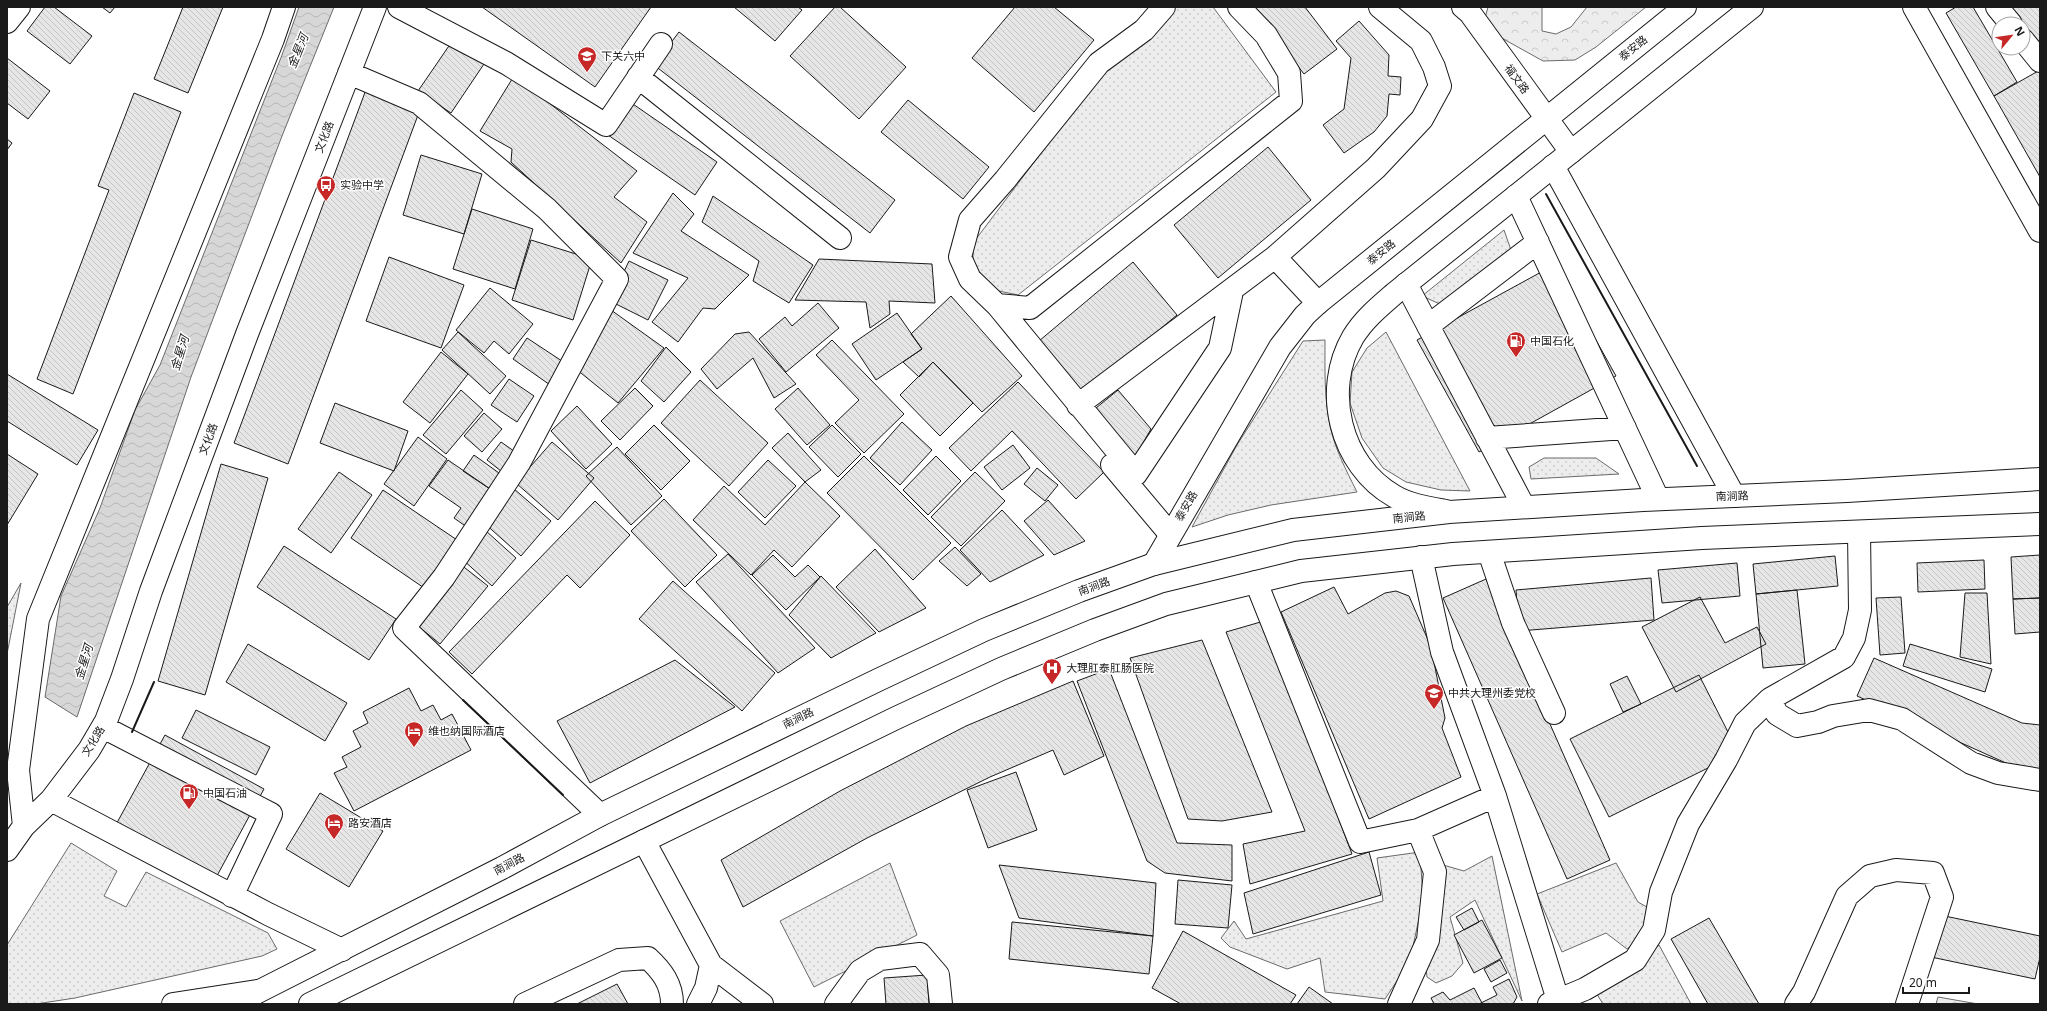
<svg xmlns="http://www.w3.org/2000/svg" width="2047" height="1011" viewBox="0 0 2047 1011" font-family="'Noto Sans','Noto Sans SC',sans-serif">
  <defs>
    <pattern id="grass-dots" width="8" height="8" patternUnits="userSpaceOnUse"><rect width="8" height="8" fill="#ededed"/><path d="M2 2h.1M6 6h.1" fill="none" stroke="#cbcbcb" stroke-width="1.8" stroke-linecap="round"/></pattern>
    <pattern id="forest-crowns" width="20" height="18" patternUnits="userSpaceOnUse"><rect width="20" height="18" fill="#ededed"/><path d="M2 6a3 3 0 1 1 6 0M12 15a3 3 0 1 1 6 0" fill="none" stroke="#cbcbcb"/></pattern>
    <pattern id="water-waves" width="16" height="10" patternUnits="userSpaceOnUse"><rect width="16" height="10" fill="#d7d7d7"/><path d="M0 5q4-4 8 0t8 0" fill="none" stroke="#b8b8b8"/></pattern>
    <pattern id="building-back-hatch" width="6" height="6" patternUnits="userSpaceOnUse"><rect width="6" height="6" fill="#e6e6e6"/><path d="M-1 5l2 2M0 0l6 6M5-1l2 2" fill="none" stroke="#c5c5c5"/></pattern>
  </defs>
  <rect width="100%" height="100%" fill="#fff"/>
  <!-- grass -->
  <path fill="url(#grass-dots)" stroke="#6a6a6a" d="M 1175,7 L 1213,7 L 1276,92 L 1018,295 L 989,289 L 973,276 L 973,243 L 1106,67 Z
    M 1504,230 L 1512,253 L 1442,305 L 1422,296 Z
    M 1386,332 L 1470,491 L 1441,490 L 1406,482 L 1383,468 L 1362,438 L 1350,403 L 1352,372 L 1367,348 Z
    M 1325,340 C 1325,368 1324,398 1330,426 C 1335,449 1346,470 1357,492 L 1271,505 L 1228,515 L 1192,527 L 1237,445 L 1303,341 Z
    M 1544,458 L 1596,458 L 1619,474 L 1531,479 L 1529,467 Z
    M 21,583 L 7,654 L 7,607 Z
    M 71,843 L 117,871 L 104,896 L 126,907 L 146,872 L 268,933 L 277,949 L 262,956 L 75,998 L 36,1004 L 7,1004 L 7,945 Z
    M 1420,852 L 1423,899 L 1410,961 L 1385,999 L 1325,992 L 1320,958 L 1287,969 L 1230,947 L 1221,938 L 1234,921 L 1246,939 L 1383,901 L 1377,858 Z
    M 1492,856 L 1522,1001 L 1475,900 L 1450,917 L 1463,963 L 1452,976 L 1436,983 L 1427,977 L 1425,960 L 1436,863 L 1464,871 Z
    M 890,863 L 917,935 L 814,987 L 780,921 Z
    M 1616,863 L 1638,902 L 1652,910 L 1647,934 L 1627,949 L 1606,933 L 1562,952 L 1537,894 Z
    M 1659,945 L 1691,1004 L 1603,1004 L 1595,991 Z"/>
  <!-- forest -->
  <path fill="url(#forest-crowns)" stroke="#6a6a6a" d="M 1488,7 L 1542,7 L 1542,31 L 1556,34 L 1571,27 L 1587,7 L 1646,7 L 1596,47 L 1575,60 L 1543,61 L 1498,36 L 1484,22 Z
    M 1938,997 L 1978,1004 L 1936,1004 Z"/>
  <!-- water -->
  <path fill="url(#water-waves)" stroke="#6a6a6a" d="M 299,7 L 334,7 L 282,136 L 191,377 L 77,717 L 45,697 L 61,596 L 100,508 L 135,410 L 160,365 L 282,55 Z"/>
  <!-- building -->
  <path fill="url(#building-back-hatch)" stroke="#1a1a1a" d="M 45,7 L 54,7 L 92,36 L 70,64 L 27,31 Z
    M 102,7 L 115,7 L 110,13 Z
    M 183,7 L 223,7 L 188,93 L 154,79 Z
    M 482,7 L 651,7 L 595,87 Z
    M 734,7 L 798,7 L 802,10 L 775,41 Z
    M 835,7 L 840,7 L 906,67 L 859,119 L 790,56 Z
    M 1015,7 L 1054,7 L 1094,40 L 1034,112 L 972,58 Z
    M 1252,7 L 1305,7 L 1337,49 L 1304,74 Z
    M 1956,7 L 1973,7 L 2017,82 L 1994,96 L 1946,13 Z
    M 2007,7 L 2040,7 L 2040,49 L 2023,28 L 2023,24 L 2020,24 Z
    M 1359,21 L 1389,55 L 1388,76 L 1401,77 L 1400,95 L 1389,94 L 1387,116 L 1374,132 L 1344,153 L 1323,125 L 1344,109 L 1351,58 L 1336,41 Z
    M 679,32 L 895,200 L 870,233 L 654,65 Z
    M 453,40 L 486,61 L 451,113 L 418,91 Z
    M 7,58 L 50,91 L 28,119 L 7,103 Z
    M 2040,70 L 2040,177 L 1994,96 Z
    M 514,76 L 637,171 L 614,197 L 647,222 L 621,263 L 511,162 L 512,149 L 480,131 Z
    M 367,87 L 421,107 L 288,464 L 234,443 Z
    M 134,93 L 181,112 L 73,394 L 37,379 L 109,190 L 98,186 Z
    M 908,100 L 989,167 L 963,199 L 881,132 Z
    M 630,102 L 717,162 L 695,195 L 608,135 Z
    M 7,139 L 12,143 L 7,150 Z
    M 1268,147 L 1311,200 L 1218,278 L 1174,225 Z
    M 421,155 L 482,174 L 464,234 L 403,215 Z
    M 673,193 L 694,214 L 681,231 L 749,275 L 715,309 L 703,308 L 678,342 L 652,322 L 688,278 L 633,253 Z
    M 713,196 L 813,265 L 789,303 L 753,281 L 759,261 L 702,222 Z
    M 472,209 L 533,229 L 515,289 L 453,269 Z
    M 531,240 L 592,259 L 573,320 L 512,300 Z
    M 389,257 L 464,285 L 441,348 L 366,321 Z
    M 819,259 L 932,264 L 935,303 L 889,301 L 890,314 L 870,328 L 866,302 L 795,300 Z
    M 629,261 L 668,280 L 648,320 L 610,301 Z
    M 1133,262 L 1177,315 L 1083,393 L 1039,341 Z
    M 1554,265 L 1616,376 L 1479,452 L 1417,340 Z
    M 490,288 L 533,324 L 509,354 L 494,341 L 484,353 L 456,330 Z
    M 951,296 L 1022,376 L 982,412 L 933,362 L 919,377 L 903,362 L 922,349 L 911,334 Z
    M 818,303 L 839,328 L 786,372 L 759,339 L 785,317 L 792,326 Z
    M 611,310 L 664,348 L 618,403 L 576,369 Z
    M 897,313 L 922,349 L 876,380 L 852,344 Z
    M 458,332 L 506,376 L 490,394 L 442,350 Z
    M 749,332 L 796,384 L 774,398 L 753,358 L 717,389 L 701,369 L 735,334 Z
    M 527,338 L 568,365 L 553,387 L 513,359 Z
    M 832,340 L 904,414 L 864,453 L 835,423 L 859,400 L 816,355 Z
    M 666,347 L 691,372 L 664,402 L 641,381 Z
    M 441,352 L 468,374 L 430,423 L 403,402 Z
    M 933,362 L 973,403 L 940,436 L 900,395 Z
    M 7,374 L 98,430 L 77,465 L 7,421 Z
    M 509,379 L 534,396 L 517,422 L 491,405 Z
    M 700,380 L 768,443 L 729,486 L 661,423 Z
    M 1018,382 L 1104,472 L 1076,499 L 1012,431 L 971,471 L 949,448 Z
    M 635,388 L 653,406 L 620,440 L 601,421 Z
    M 798,388 L 830,425 L 807,445 L 775,409 Z
    M 461,390 L 483,410 L 446,454 L 423,435 Z
    M 1118,390 L 1151,429 L 1135,457 L 1096,408 Z
    M 335,403 L 408,431 L 394,471 L 320,443 Z
    M 577,406 L 612,444 L 586,469 L 551,431 Z
    M 484,413 L 502,429 L 482,452 L 464,436 Z
    M 902,422 L 932,450 L 900,485 L 870,458 Z
    M 654,425 L 690,461 L 661,490 L 625,454 Z
    M 832,425 L 861,454 L 838,477 L 809,447 Z
    M 788,433 L 821,470 L 805,482 L 772,448 Z
    M 418,437 L 447,459 L 414,506 L 384,484 Z
    M 501,442 L 521,456 L 506,475 L 487,460 Z
    M 552,442 L 594,478 L 558,520 L 516,483 Z
    M 1013,445 L 1030,468 L 1002,490 L 984,467 Z
    M 617,447 L 662,496 L 631,525 L 586,476 Z
    M 7,454 L 38,474 L 7,525 Z
    M 474,455 L 506,478 L 496,493 L 463,471 Z
    M 864,456 L 951,543 L 913,580 L 827,493 Z
    M 936,456 L 961,481 L 928,515 L 903,490 Z
    M 448,460 L 496,493 L 471,530 L 454,518 L 461,508 L 429,486 Z
    M 768,460 L 796,486 L 765,518 L 738,492 Z
    M 221,464 L 268,478 L 205,695 L 158,681 Z
    M 1037,468 L 1058,485 L 1045,501 L 1024,484 Z
    M 339,472 L 372,495 L 331,553 L 298,529 Z
    M 975,472 L 1005,501 L 961,546 L 931,517 Z
    M 805,482 L 840,516 L 792,567 L 774,550 L 751,575 L 693,520 L 724,486 L 765,525 Z
    M 513,488 L 551,521 L 521,556 L 483,522 Z
    M 383,490 L 463,544 L 430,592 L 351,538 Z
    M 664,499 L 717,555 L 685,587 L 631,531 Z
    M 1048,500 L 1085,541 L 1054,555 L 1024,521 Z
    M 595,501 L 630,535 L 580,588 L 567,575 L 472,674 L 449,652 Z
    M 1002,510 L 1044,555 L 990,582 L 960,550 Z
    M 486,531 L 516,558 L 492,586 L 462,559 Z
    M 284,546 L 396,619 L 369,660 L 257,587 Z
    M 955,547 L 981,574 L 967,586 L 939,561 Z
    M 875,549 L 926,608 L 879,632 L 836,587 Z
    M 728,554 L 815,648 L 778,673 L 696,582 Z
    M 773,555 L 795,577 L 808,565 L 820,577 L 786,610 L 752,575 Z
    M 2040,555 L 2040,598 L 2013,599 L 2011,557 Z
    M 1835,556 L 1838,586 L 1756,594 L 1753,564 Z
    M 1984,560 L 1985,589 L 1918,592 L 1917,563 Z
    M 1737,563 L 1740,596 L 1662,603 L 1658,570 Z
    M 460,564 L 488,586 L 440,644 L 413,622 Z
    M 821,576 L 876,633 L 831,658 L 789,615 Z
    M 1651,578 L 1654,620 L 1519,631 L 1516,590 Z
    M 1486,579 L 1610,860 L 1567,879 L 1443,598 Z
    M 673,581 L 775,673 L 742,711 L 639,619 Z
    M 1334,587 L 1348,614 L 1385,593 L 1396,591 L 1409,596 L 1431,647 L 1445,718 L 1442,728 L 1461,777 L 1369,819 L 1281,612 Z
    M 1797,590 L 1805,664 L 1763,668 L 1756,594 Z
    M 1965,593 L 1987,593 L 1991,664 L 1960,657 Z
    M 1700,597 L 1725,643 L 1757,627 L 1766,644 L 1676,692 L 1642,627 Z
    M 1901,597 L 1905,653 L 1880,655 L 1876,598 Z
    M 2040,598 L 2040,632 L 2015,634 L 2013,599 Z
    M 1264,621 L 1352,854 L 1250,884 L 1243,844 L 1305,831 L 1226,632 Z
    M 1202,640 L 1272,812 L 1222,821 L 1188,819 L 1130,658 Z
    M 248,644 L 347,703 L 325,741 L 226,682 Z
    M 1910,644 L 1992,669 L 1985,692 L 1903,666 Z
    M 1874,658 L 2022,723 L 2040,725 L 2040,770 L 2017,768 L 1857,696 Z
    M 675,660 L 735,707 L 590,783 L 557,721 Z
    M 1109,669 L 1177,843 L 1232,845 L 1232,881 L 1165,873 L 1147,861 L 1077,681 Z
    M 1699,675 L 1728,732 L 1712,766 L 1609,817 L 1570,739 Z
    M 1627,676 L 1641,704 L 1623,712 L 1610,684 Z
    M 1073,681 L 1104,756 L 1064,775 L 1053,750 L 990,777 L 867,838 L 743,907 L 721,860 L 840,791 L 966,726 Z
    M 409,688 L 421,711 L 433,705 L 441,720 L 452,714 L 471,750 L 354,811 L 334,773 L 347,767 L 342,757 L 361,747 L 353,731 L 368,723 L 363,712 Z
    M 196,710 L 270,747 L 256,775 L 182,738 Z
    M 165,735 L 264,789 L 212,885 L 113,830 Z
    M 1016,772 L 1037,830 L 988,848 L 967,790 Z
    M 320,793 L 383,831 L 349,887 L 286,849 Z
    M 1369,852 L 1381,895 L 1253,934 L 1244,893 Z
    M 999,865 L 1156,883 L 1153,936 L 1019,918 Z
    M 1178,880 L 1232,885 L 1228,928 L 1175,924 Z
    M 1472,908 L 1479,922 L 1464,930 L 1456,917 Z
    M 1940,915 L 2040,936 L 2040,957 L 2035,979 L 1931,957 Z
    M 1709,918 L 1759,1004 L 1708,1004 L 1671,939 Z
    M 1482,920 L 1502,958 L 1474,973 L 1454,935 Z
    M 1012,922 L 1153,936 L 1149,974 L 1009,959 Z
    M 1183,931 L 1296,995 L 1290,1004 L 1181,1004 L 1152,988 Z
    M 1500,960 L 1507,973 L 1491,982 L 1484,969 Z
    M 927,975 L 929,1004 L 886,1004 L 884,978 Z
    M 1509,979 L 1517,997 L 1513,1004 L 1479,1004 L 1497,995 L 1493,987 Z
    M 617,984 L 628,1004 L 577,1004 Z
    M 1309,987 L 1333,1004 L 1297,1004 Z
    M 1474,988 L 1482,1003 L 1479,1004 L 1434,1004 L 1431,998 L 1443,992 L 1450,1000 Z"/>
  <g fill="none" stroke-linecap="round" stroke-linejoin="round">
    <!-- minor casing -->
    <g stroke="#1a1a1a" stroke-width="24">
      <path id="minor" d="M 399,7 L 506,63 L 606,125 L 661,44
        M 1164,7 L 1144,30 L 1099,63 L 1005,180 L 970,220 L 960,257 L 970,279 L 997,305 L 1030,308 L 1291,101 L 1289,73 L 1266,35 L 1239,7
        M 1463,7 L 1470,13 L 1571,152
        M 1914,7 L 2040,231
        M 1997,7 L 2011,24
        M 7,22 L 19,7
        M 2023,40 L 2040,61
        M 349,73 L 419,103 L 547,209 L 617,279 L 519,463 L 444,577 L 404,628 L 600,815
        M 638,77 L 840,238
        M 1553,166 L 1734,496
        M 1516,196 L 1658,499
        M 1275,257 L 1318,303
        M 1406,284 L 1524,507
        M 997,305 L 1136,474 L 1220,348 L 1232,291
        M 1428,326 L 1538,242
        M 1078,405 L 1275,257 L 1376,168 L 1422,119 L 1440,86 L 1434,67 L 1421,41 L 1380,7
        M 1487,438 L 1625,428
        M 1112,465 L 1170,534
        M 1859,532 L 1860,610 L 1854,638 L 1844,657 L 1770,699 L 1777,714 L 1797,726 L 1818,722 L 1833,716 L 1869,710 L 1902,719 L 1971,763 L 1998,773 L 2040,780
        M 1489,552 L 1513,623 L 1554,713
        M 1421,557 L 1442,652 L 1495,796 L 1558,1000
        M 1256,582 L 1360,842 L 1418,830 L 1435,872 L 1428,940 L 1399,1004
        M 103,727 L 271,814 L 232,896
        M 51,800 L 268,914 L 342,950
        M 24,826 L 18,770 L 38,619 L 273,39 L 284,7
        M 1418,830 L 1495,796
        M 644,841 L 711,965 L 762,1004
        M 7,850 L 24,826 L 51,800 L 89,750 L 106,721 L 122,679 L 151,591 L 247,334 L 375,7
        M 173,1004 L 257,991
        M 525,1004 L 619,960 L 648,958 C 662,971 672,984 672,1004
        M 698,1004 L 706,988 L 711,965
        M 836,1004 L 860,971 L 880,959 L 920,954 L 938,975 L 941,1004
        M 1549,1004 L 1585,989 L 1635,960 L 1654,930 L 1661,892 L 1688,824 L 1726,760 L 1745,723 L 1770,699
        M 1796,1004 L 1804,992 L 1847,896 L 1870,876 L 1896,870 L 1933,873 L 1942,897 L 1907,1004"/>
    </g>
    <!-- major casing -->
    <g stroke="#1a1a1a" stroke-width="24">
      <path id="major" d="M 1446,511 C 1429,508 1409,505 1394,496 C 1340,465 1322,390 1353,337 C 1364,319 1380,306 1395,293 L 1752,7
        M 1154,564 L 1280,347 L 1305,315 L 1318,303 L 1685,7"/>
    </g>
    <!-- highway casing -->
    <g stroke="#1a1a1a" stroke-width="24">
      <path id="highway" d="M 234,1004 L 502,868 L 600,815 L 878,680 L 984,630 L 1079,591 L 1154,564 L 1293,530 L 1449,512 L 1643,500 L 1847,491 L 2040,479
        M 310,1004 L 896,718 L 1001,669 L 1095,630 L 1166,604 L 1301,571 L 1453,554 L 1702,538 L 2040,524"/>
    </g>
    <!-- minor -->
    <use href="#minor" stroke="#fff" stroke-width="22"/>
    <!-- major -->
    <use href="#major" stroke="#fff" stroke-width="22"/>
    <!-- highway -->
    <use href="#highway" stroke="#fff" stroke-width="22"/>
    <!-- wall -->
    <path stroke="#1a1a1a" stroke-width="2" d="M 1546,194 L 1697,466
      M 463,700 L 563,795
      M 132,732 L 154,682"/>
  </g>
  <!-- icons -->
  <defs>
    <g id="school-pin" transform="scale(1)"><path d="M0 17L-7.5 6A9.5 9.5 0 1 1 7.5 6Z" fill="#c62828" stroke="#fff"/><path d="M0-5L7-2L0 1L-7-2ZM-4 1L0 2.5L4 1V4Q0 6-4 4Z" fill="#fff"/></g>
    <g id="bus-pin" transform="scale(1)"><path d="M0 17L-7.5 6A9.5 9.5 0 1 1 7.5 6Z" fill="#c62828" stroke="#fff"/><path d="M-5-6H5V4H4V6H2V4H-2V6H-4V4H-5ZM-3.5-4V0h7V-4ZM-3.5 1.2v1.5H-2V1.2ZM2 1.2v1.5H3.5V1.2Z" fill="#fff"/></g>
    <g id="fuel-pin" transform="scale(1)"><path d="M0 17L-7.5 6A9.5 9.5 0 1 1 7.5 6Z" fill="#c62828" stroke="#fff"/><path d="M-5.5-6h7V0h2V4h1.3V-2.5L3-4.5l.8-.8L6-3V5H2.5V1h-1V6h-7ZM-4.2-4.7v3.2H.2V-4.7Z" fill="#fff"/></g>
    <g id="hospital-pin" transform="scale(1)"><path d="M0 17L-7.5 6A9.5 9.5 0 1 1 7.5 6Z" fill="#c62828" stroke="#fff"/><path d="M-5-5h3v3.5h4V-5h3V5h-3V1.5h-4V5h-3Z" fill="#fff"/></g>
    <g id="university-pin" transform="scale(1)"><path d="M0 17L-7.5 6A9.5 9.5 0 1 1 7.5 6Z" fill="#c62828" stroke="#fff"/><path d="M0-5L7-2L0 1L-7-2ZM-4 1L0 2.5L4 1V4Q0 6-4 4Z" fill="#fff"/></g>
    <g id="hotel-pin" transform="scale(1)"><path d="M0 17L-7.5 6A9.5 9.5 0 1 1 7.5 6Z" fill="#c62828" stroke="#fff"/><path d="M-6-4.5h1.5V1H6V5H4.5V3h-9V5H-6ZM-4 0a1.8 1.8 0 1 1 3.6 0ZM.5 0V-2.5h3Q6-2.5 6 0Z" fill="#fff"/></g>
  </defs>
  <g fill-rule="evenodd">
    <use href="#school-pin" x="587" y="56"/>
    <use href="#bus-pin" x="326" y="185"/>
    <use href="#fuel-pin" x="1516" y="341"/>
    <use href="#hospital-pin" x="1052" y="668"/>
    <use href="#university-pin" x="1434" y="693"/>
    <use href="#hotel-pin" x="414" y="731"/>
    <use href="#fuel-pin" x="189" y="793"/>
    <use href="#hotel-pin" x="334" y="823"/>
  </g>
  <g text-anchor="middle" stroke-width="3" stroke-linejoin="round" paint-order="stroke">
    <!-- street labels -->
    <g font-size="11" fill="#1a1a1a" stroke="#fff">
      <text transform="translate(1633 48) rotate(-39)" y="4">泰安路</text>
      <text transform="translate(1517 79) rotate(54)" y="4">福文路</text>
      <text transform="translate(324 137) rotate(-69)" y="4">文化路</text>
      <text transform="translate(1381 252) rotate(-39)" y="4">泰安路</text>
      <text transform="translate(208 439) rotate(-70)" y="4">文化路</text>
      <text transform="translate(1732 496) rotate(-2)" y="4">南涧路</text>
      <text transform="translate(1186 506) rotate(-60)" y="4">泰安路</text>
      <text transform="translate(1409 517) rotate(-6)" y="4">南涧路</text>
      <text transform="translate(1094 586) rotate(-20)" y="4">南涧路</text>
      <text transform="translate(798 718) rotate(-26)" y="4">南涧路</text>
      <text transform="translate(93 741) rotate(-58)" y="4">文化路</text>
      <text transform="translate(509 864) rotate(-28)" y="4">南涧路</text>
    </g>
    <!-- poi labels -->
    <g font-size="11" fill="#1a1a1a" stroke="#fff" text-anchor="start">
      <text x="601" y="60">下关六中</text>
      <text x="340" y="189">实验中学</text>
      <text x="1530" y="345">中国石化</text>
      <text x="1066" y="672">大理肛泰肛肠医院</text>
      <text x="1448" y="697">中共大理州委党校</text>
      <text x="428" y="735">维也纳国际酒店</text>
      <text x="203" y="797">中国石油</text>
      <text x="348" y="827">路安酒店</text>
    </g>
    <!-- water labels -->
    <g font-size="12" font-style="italic" fill="#1a1a1a" stroke="#fff">
      <text transform="translate(298 51) rotate(-68)" y="4">金星河</text>
      <text transform="translate(180 353) rotate(-73)" y="4">金星河</text>
      <text transform="translate(84 662) rotate(-73)" y="4">金星河</text>
    </g>
  </g>
  <!-- border -->
  <rect width="2047" height="1011" fill="none" stroke="#1a1a1a" stroke-width="16"/>
  <!-- north arrow -->
  <g transform="translate(2011 36) rotate(61)"><circle r="19" fill="#ffffff" stroke="#a3a3a3"/>
  <path d="M0-3L7 15L0 10L-7 15Z" fill="#c62828"/>
  <text y="-6" font-size="11" font-weight="bold" text-anchor="middle" fill="#1a1a1a">N</text>
  </g>
  <!-- scale -->
  <path d="M1903 987v6h66v-6" fill="none" stroke="#1a1a1a" stroke-width="2"/>
  <text x="1909" y="987" font-size="12" fill="#1a1a1a" stroke="#ffffff" stroke-width="3" paint-order="stroke">20 m</text>
</svg>
